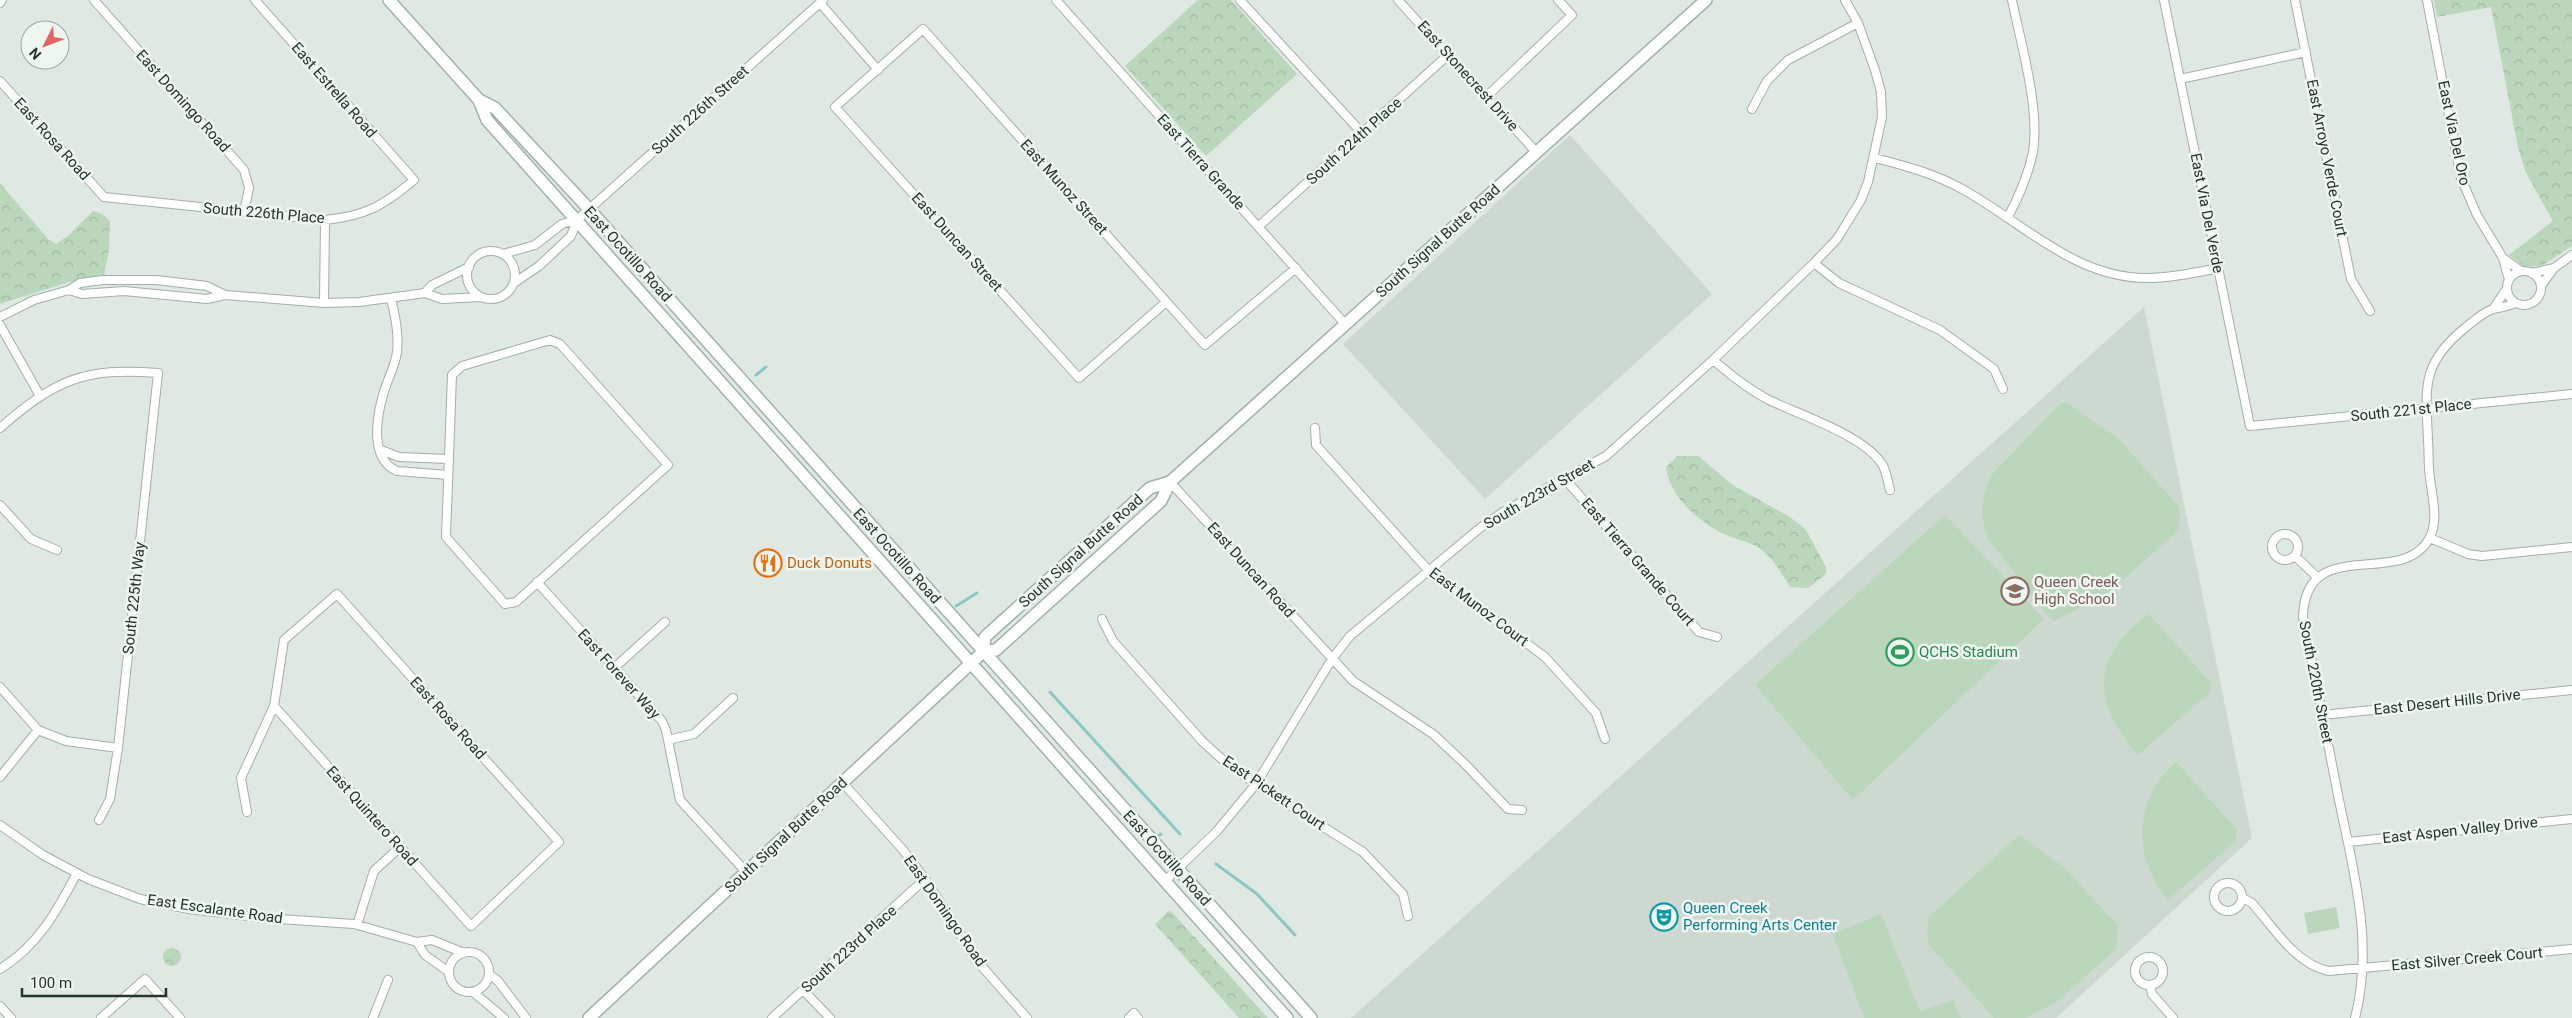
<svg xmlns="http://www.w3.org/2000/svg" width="2572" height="1018" viewBox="0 0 2572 1018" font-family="Roboto,sans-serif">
  <defs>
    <pattern id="forest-crowns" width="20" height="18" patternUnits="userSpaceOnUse" patternTransform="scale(1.25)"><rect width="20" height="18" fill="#bad7bb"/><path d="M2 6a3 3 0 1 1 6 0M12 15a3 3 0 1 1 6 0" fill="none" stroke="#a0b9a1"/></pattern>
  </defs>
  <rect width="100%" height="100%" fill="#dfe8e2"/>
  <!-- built -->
  <path fill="#cdd8d1" d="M 1570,135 L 1712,294 L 1485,499 L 1343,344 Z
    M 2144,307 L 2252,838 L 2056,1018 L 1351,1018 Z"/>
  <!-- grass -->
  <path fill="#bad7bb" d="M 2066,402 L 2120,440 L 2180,508 L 2179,530 L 2108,593 L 2055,621 L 2048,616 L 1988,539 C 1979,516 1981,493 1994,472 L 2059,405 Z
    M 1945,515 L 2044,619 L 1853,800 L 1755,685 Z
    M 2149,614 L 2211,683 L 2210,692 L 2138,755 C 2092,702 2090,657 2149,614 Z
    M 2176,762 L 2237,830 L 2236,841 L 2168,900 C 2132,858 2133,799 2176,762 Z
    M 2019,835 L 2065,868 L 2118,926 L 2116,949 L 2058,1001 L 2026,1018 L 1994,1018 L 1930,946 C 1926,935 1927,928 1929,917 Z
    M 2336,907 L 2340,928 L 2308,934 L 2304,913 Z
    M 1881,914 L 1920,1011 L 1953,1000 L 1961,1018 L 1864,1018 L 1833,934 Z"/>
  <!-- forest -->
  <path fill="url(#forest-crowns)" d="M 1198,0 L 1231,0 L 1297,74 L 1206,156 L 1125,66 Z
    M 2434,0 L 2572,0 L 2572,246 L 2543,265 L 2525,267 L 2509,255 L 2553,221 L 2526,173 L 2518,147 L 2491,7 L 2437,17 Z
    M 0,183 L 48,239 L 56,244 L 69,235 L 93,211 L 102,214 L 110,221 L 109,250 L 104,275 L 66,283 L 0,304 Z
    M 1678,456 L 1698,456 L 1734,486 L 1790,517 L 1806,530 L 1826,567 L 1826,574 L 1808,588 L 1790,587 C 1781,573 1773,557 1759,548 C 1747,540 1732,539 1720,532 C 1696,519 1669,495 1666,467 Z
    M 1170,910 L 1268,1018 L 1239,1018 L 1155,924 Z
    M163 957a9 9 0 1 1 18 0a9 9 0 1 1-18 0Z"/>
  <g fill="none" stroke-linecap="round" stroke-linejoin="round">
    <!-- stream -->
    <path stroke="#8cc8c3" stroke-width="3" d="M 756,375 L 766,367
      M 956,606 L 977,593
      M 1050,692 L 1180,834
      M 1158,836 L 1161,834
      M 1216,864 L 1257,894 L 1295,935"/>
    <!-- street casing -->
    <g stroke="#a3afa8" stroke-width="10">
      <path id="street" d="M 94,0 L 244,170 L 249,188 L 244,212
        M 1056,0 L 1345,324
        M 1240,0 L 1362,133
        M 1398,0 L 1537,153
        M 2164,0 L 2250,426 L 2572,394
        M 2295,0 L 2351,279 L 2370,311
        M 2427,0 L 2461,178 L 2477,215 L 2503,258 L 2509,280
        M 0,3 L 2,0
        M 820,3 L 878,70
        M 2180,79 L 2306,52
        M 0,81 L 104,197 L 325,220 C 365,216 383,206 414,180 L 255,0
        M 1486,97 L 1572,15 L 1558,0
        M 1752,109 L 1767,81 L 1788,60 L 1858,23
        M 1875,158 C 1906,166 1936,174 1964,190 C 2023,223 2075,278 2147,278 C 2171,278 2195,273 2218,268
        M 2008,217 C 2019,196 2028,176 2033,152 C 2040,108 2021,44 2012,0
        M 1259,226 L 1448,55
        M467 275a24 24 0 1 1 48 0a24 24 0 1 1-48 0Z
        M 503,254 L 535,245 L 562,224 L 577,220 L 823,0
        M 2503,258 L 2521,271
        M 1814,263 L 1839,283 L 1940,330 L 1994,369 L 2003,389
        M2507 288a17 17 0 1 1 34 0a17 17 0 1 1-34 0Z
        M 2532,273 L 2554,268
        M 514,283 L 539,266 L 571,236 L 577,220
        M 2541,286 L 2554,268 L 2572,255
        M 69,290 L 82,294 L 124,291 L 207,299 L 225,295 L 324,303 L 359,302 L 425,293 L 442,299 L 481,297
        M 425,293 L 432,285 L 469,267
        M 391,298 C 395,316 399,333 397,352 C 395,367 387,380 383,395 C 376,420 370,459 397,471 L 448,475
        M 1166,302 L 1079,378 L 835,107 L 923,29 C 1017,135 1111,240 1205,345 L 1296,268
        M 324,303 L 325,220
        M 2493,309 L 2506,290
        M 0,317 L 34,300 L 69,290 L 80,283 L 103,280 L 156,280 L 207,286 L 225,295
        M 0,325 L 40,396
        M 550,340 L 560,344 L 668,465 L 516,602 L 505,604 L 446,537 L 452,375 L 462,366 Z
        M 1713,360 C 1731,375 1748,389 1769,400 C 1800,415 1863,435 1882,464 C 1886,470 1888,482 1890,490
        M 0,428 C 55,380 84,367 158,373 L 118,748 L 110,799 L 99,820
        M 1315,428 L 1316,445 L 1428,570 L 1545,657 L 1596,713 L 1605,739
        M 381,450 L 399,457 L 448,459
        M 1565,479 L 1699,632 L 1717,637
        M 1170,482 L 1353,681 L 1433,734 L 1466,765 L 1508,809 L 1522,810
        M 0,505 L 31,539 L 57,550
        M2272 547a13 13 0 1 1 26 0a13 13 0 1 1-26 0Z
        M 2430,538 L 2468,554 L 2482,556 L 2572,547
        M 2295,556 L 2318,578
        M 537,582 L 662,721 L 666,730 L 680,800 L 747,873
        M 1102,619 L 1113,641 L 1202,741 L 1225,762 L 1256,784 L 1363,852 L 1403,894 L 1408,916
        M 614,668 L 665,622
        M 0,687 L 38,730 L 66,741 L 118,748
        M 2322,715 L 2572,690
        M 668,740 L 694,734 L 733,698
        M 0,777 L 38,730
        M 842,782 L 903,850 L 925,879 L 978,962 L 1027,1018
        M 247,812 L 241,778 L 274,706 L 284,640 L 337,594 L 559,842 L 471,926 L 274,706
        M 0,825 L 43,855 L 88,879 L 140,899 L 189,909 L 265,918 L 354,924 L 417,942 L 432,940 L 464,953
        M 2348,842 L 2572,819
        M 1166,880 L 1217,831 L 1256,784 L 1332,659 L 1350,636 L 1480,528 L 1503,512 L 1606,456 L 1713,360 L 1814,263 L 1837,239 L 1861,200 L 1868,182 L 1882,117 L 1881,92 L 1875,70 L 1858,23 L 1845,0
        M2214 897a14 14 0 1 1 28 0a14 14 0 1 1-28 0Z
        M 2243,898 L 2252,903 C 2273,927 2296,965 2329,971 L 2572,949
        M 357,925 L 374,871 L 400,847
        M 417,942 L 425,955 L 449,972
        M449 972a20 20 0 1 1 40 0a20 20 0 1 1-40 0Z
        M2135 971a14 14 0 1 1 28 0a14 14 0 1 1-28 0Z
        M 0,969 C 38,946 57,911 77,873
        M 489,974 L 498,981 L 526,1018
        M 2150,985 L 2152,994 L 2173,1018
        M 803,990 L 830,1018
        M 473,992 L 504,1018
        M 0,1006 L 11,1018
        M 101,1018 L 145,979 L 180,1018
        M 373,1018 L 388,980
        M 772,1018 L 925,879
        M 1129,1018 L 1134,1013 L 1138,1018
        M 2355,1018 C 2374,945 2354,873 2339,800 C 2327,739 2315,678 2303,617 C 2305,531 2406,592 2431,535 C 2438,518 2432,495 2430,478 C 2428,465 2429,453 2428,440 C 2426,389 2420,364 2465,328 C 2472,322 2484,312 2493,309 C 2501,307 2507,307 2515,303"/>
    </g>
    <!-- secondary casing -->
    <g stroke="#a0b3a7" stroke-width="14">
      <path id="secondary" d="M 389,0 L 479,100 L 495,108 L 589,209 L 1311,1018
        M 479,100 L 487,120 L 1287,1018
        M 983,652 L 985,637 L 1150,488 L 1170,482 L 1706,0
        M 589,1018 L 983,652 L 996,650 L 1161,501 L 1170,482"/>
    </g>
    <!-- street -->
    <use href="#street" stroke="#fff" stroke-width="8"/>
    <!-- secondary -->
    <use href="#secondary" stroke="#fff" stroke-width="11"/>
  </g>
  <!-- icons -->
  <defs>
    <g id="restaurant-ring" transform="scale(1.4375)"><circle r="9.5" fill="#eff5f1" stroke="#e8710a" stroke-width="1.5"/><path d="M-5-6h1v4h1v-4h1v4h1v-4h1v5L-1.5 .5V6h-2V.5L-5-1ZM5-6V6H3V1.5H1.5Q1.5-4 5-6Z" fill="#e8710a"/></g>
    <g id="school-ring" transform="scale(1.4375)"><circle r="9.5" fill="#eff5f1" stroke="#8d6e63" stroke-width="1.5"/><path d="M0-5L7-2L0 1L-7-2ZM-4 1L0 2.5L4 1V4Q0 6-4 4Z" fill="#8d6e63"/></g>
    <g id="stadium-ring" transform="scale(1.4375)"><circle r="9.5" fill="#eff5f1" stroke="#2e9e5b" stroke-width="1.5"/><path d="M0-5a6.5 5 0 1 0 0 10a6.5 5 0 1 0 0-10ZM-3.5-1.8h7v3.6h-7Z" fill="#2e9e5b"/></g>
    <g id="theatre-ring" transform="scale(1.4375)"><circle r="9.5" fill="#eff5f1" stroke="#0f9aa8" stroke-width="1.5"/><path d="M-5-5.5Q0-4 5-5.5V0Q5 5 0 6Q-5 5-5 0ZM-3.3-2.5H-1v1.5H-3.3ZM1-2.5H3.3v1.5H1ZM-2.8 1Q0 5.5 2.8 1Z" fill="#0f9aa8"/></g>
  </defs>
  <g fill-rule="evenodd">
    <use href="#restaurant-ring" x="768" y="563"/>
    <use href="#school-ring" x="2015" y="591"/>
    <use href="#stadium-ring" x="1900" y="652"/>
    <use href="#theatre-ring" x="1664" y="917"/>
  </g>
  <g text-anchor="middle" stroke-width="5" stroke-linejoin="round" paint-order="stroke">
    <!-- street labels -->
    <g font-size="15" fill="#22362c" stroke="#eff5f1">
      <text transform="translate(1468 76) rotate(48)" y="5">East Stonecrest Drive</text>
      <text transform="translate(334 90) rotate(49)" y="5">East Estrella Road</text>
      <text transform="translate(183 101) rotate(48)" y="5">East Domingo Road</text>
      <text transform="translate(700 110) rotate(-42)" y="5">South 226th Street</text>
      <text transform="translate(2454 133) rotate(78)" y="5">East Via Del Oro</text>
      <text transform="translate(52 139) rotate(48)" y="5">East Rosa Road</text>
      <text transform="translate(1354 141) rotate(-42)" y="5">South 224th Place</text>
      <text transform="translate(2327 158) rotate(79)" y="5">East Arroyo Verde Court</text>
      <text transform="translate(1201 162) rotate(48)" y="5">East Tierra Grande</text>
      <text transform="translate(1064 187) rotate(48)" y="5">East Munoz Street</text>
      <text transform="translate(264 213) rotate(5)" y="5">South 226th Place</text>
      <text transform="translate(2207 213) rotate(79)" y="5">East Via Del Verde</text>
      <text transform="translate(1438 241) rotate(-42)" y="5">South Signal Butte Road</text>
      <text transform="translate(957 242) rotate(48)" y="5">East Duncan Street</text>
      <text transform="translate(628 254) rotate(48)" y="5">East Ocotillo Road</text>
      <text transform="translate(2411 410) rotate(-6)" y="5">South 221st Place</text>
      <text transform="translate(1539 494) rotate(-30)" y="5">South 223rd Street</text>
      <text transform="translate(1081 551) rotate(-42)" y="5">South Signal Butte Road</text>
      <text transform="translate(897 556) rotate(48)" y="5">East Ocotillo Road</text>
      <text transform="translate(1638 562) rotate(49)" y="5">East Tierra Grande Court</text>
      <text transform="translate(1251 570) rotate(48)" y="5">East Duncan Road</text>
      <text transform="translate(134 598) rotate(-84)" y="5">South 225th Way</text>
      <text transform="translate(1479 607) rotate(37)" y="5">East Munoz Court</text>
      <text transform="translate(619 674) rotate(48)" y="5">East Forever Way</text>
      <text transform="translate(2316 682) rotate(79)" y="5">South 220th Street</text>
      <text transform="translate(2447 702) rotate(-6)" y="5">East Desert Hills Drive</text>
      <text transform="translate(448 718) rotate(48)" y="5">East Rosa Road</text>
      <text transform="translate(1274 793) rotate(34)" y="5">East Pickett Court</text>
      <text transform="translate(372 816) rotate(48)" y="5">East Quintero Road</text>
      <text transform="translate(2460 830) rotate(-6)" y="5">East Aspen Valley Drive</text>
      <text transform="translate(786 835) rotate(-43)" y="5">South Signal Butte Road</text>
      <text transform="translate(1167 858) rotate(48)" y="5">East Ocotillo Road</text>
      <text transform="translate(215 909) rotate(8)" y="5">East Escalante Road</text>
      <text transform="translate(945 911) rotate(55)" y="5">East Domingo Road</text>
      <text transform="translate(849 949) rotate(-42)" y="5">South 223rd Place</text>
      <text transform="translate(2467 959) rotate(-5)" y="5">East Silver Creek Court</text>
    </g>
    <!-- food labels -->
    <g font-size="15" fill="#c56008" stroke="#eff5f1" text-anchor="start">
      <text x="787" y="568">Duck Donuts</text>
    </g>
    <!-- education labels -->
    <g font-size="15" fill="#785e54" stroke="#eff5f1" text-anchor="start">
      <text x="2034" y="587">Queen Creek<tspan x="2034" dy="17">High School</tspan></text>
    </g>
    <!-- leisure labels -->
    <g font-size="15" fill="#27864d" stroke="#eff5f1" text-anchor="start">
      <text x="1919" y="657">QCHS Stadium</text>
    </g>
    <!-- culture labels -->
    <g font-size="15" fill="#0d838f" stroke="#eff5f1" text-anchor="start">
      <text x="1683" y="913">Queen Creek<tspan x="1683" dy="17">Performing Arts Center</tspan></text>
    </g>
  </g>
  <!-- north arrow -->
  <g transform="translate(45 45) rotate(228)"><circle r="24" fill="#eff5f1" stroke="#9da9a2"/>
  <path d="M0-4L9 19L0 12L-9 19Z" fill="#e26564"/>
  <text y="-8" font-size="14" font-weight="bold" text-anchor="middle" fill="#22362c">N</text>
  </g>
  <!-- scale -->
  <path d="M22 988v8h144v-8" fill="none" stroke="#22362c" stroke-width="2.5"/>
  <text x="30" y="988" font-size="15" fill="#22362c" stroke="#eff5f1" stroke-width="4" paint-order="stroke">100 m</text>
</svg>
